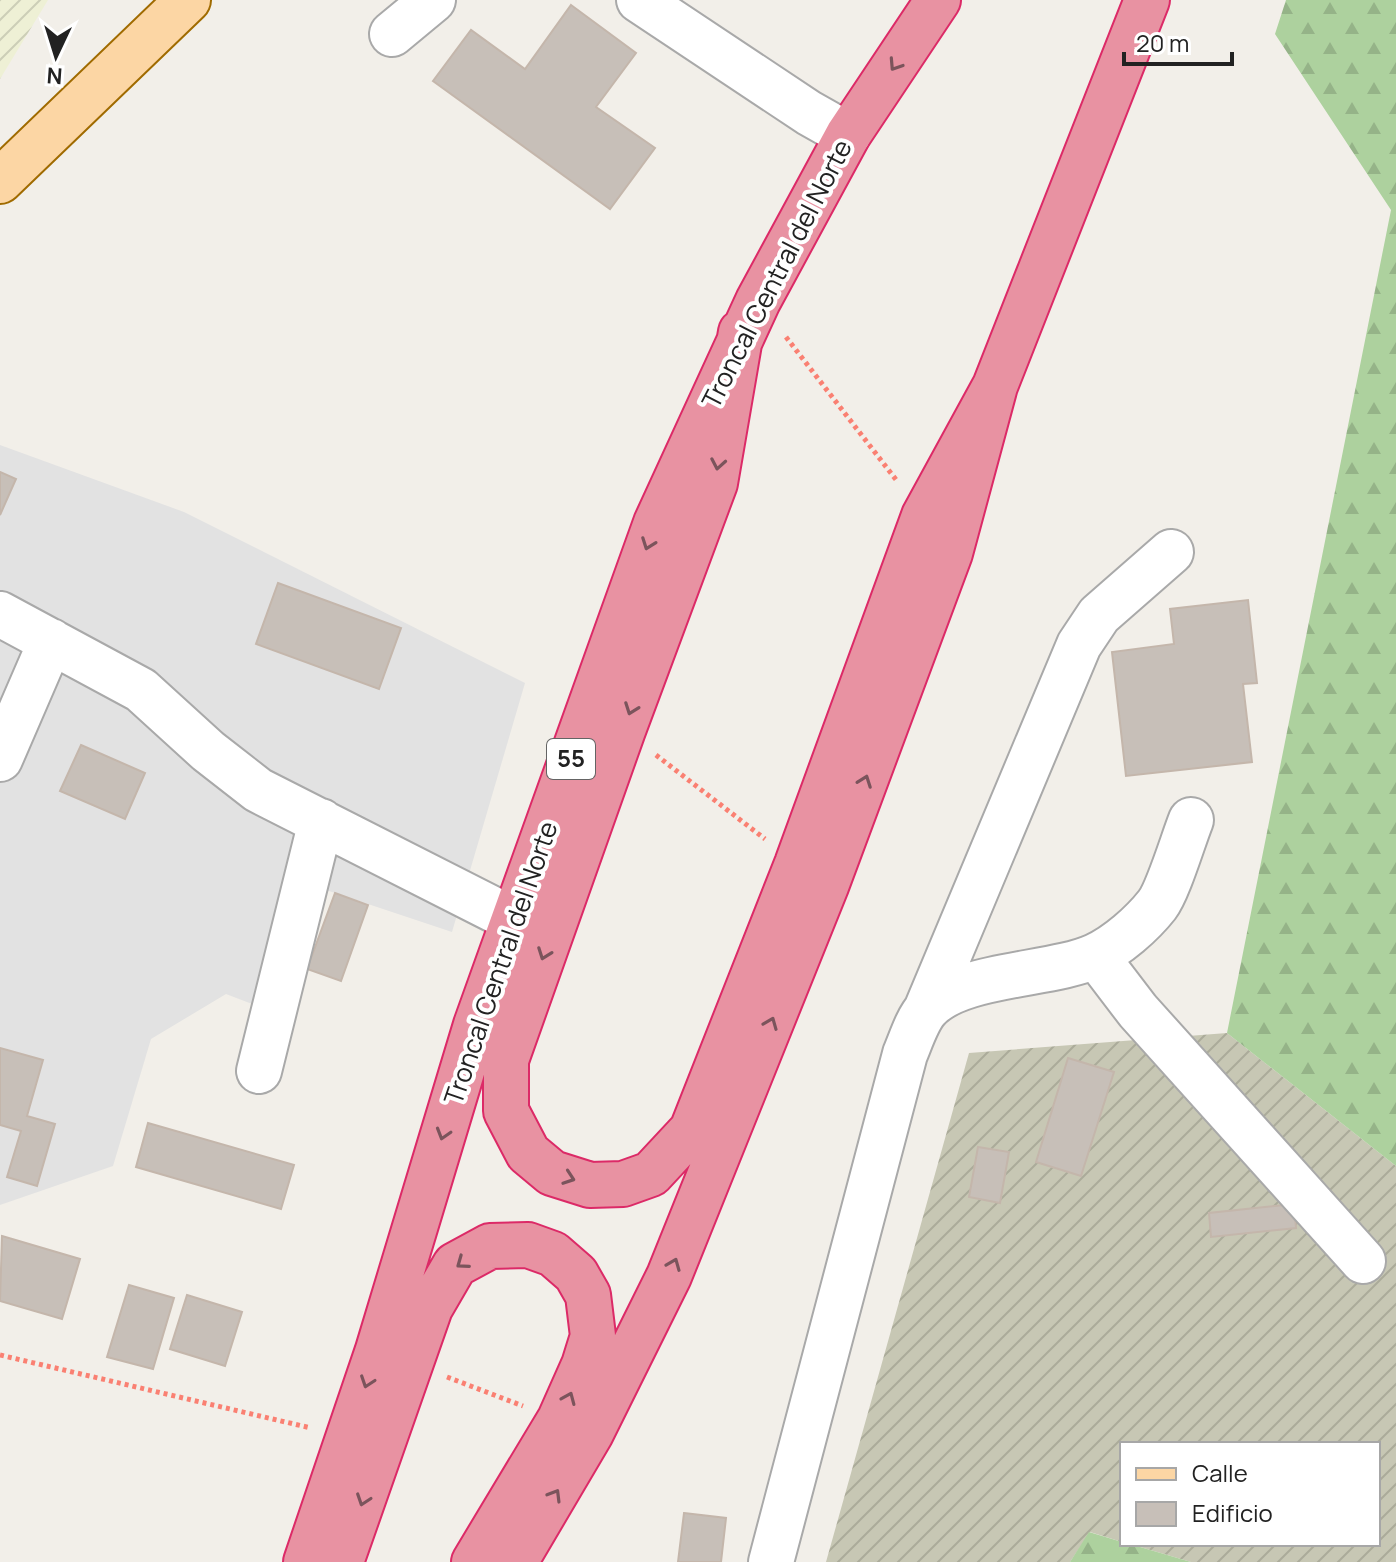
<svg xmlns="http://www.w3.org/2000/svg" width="1396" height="1562" viewBox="0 0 1396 1562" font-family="Manrope,sans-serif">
  <defs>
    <pattern id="construction-furrows" width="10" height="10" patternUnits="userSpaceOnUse" patternTransform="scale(2)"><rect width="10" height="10" fill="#c7c7b4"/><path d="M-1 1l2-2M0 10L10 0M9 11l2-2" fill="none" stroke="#abab9a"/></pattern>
    <pattern id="farmland-furrows" width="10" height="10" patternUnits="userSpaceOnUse" patternTransform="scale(2)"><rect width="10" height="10" fill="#eef0d5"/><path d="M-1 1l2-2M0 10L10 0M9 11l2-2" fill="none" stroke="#ccceb7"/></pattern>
    <pattern id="forest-firs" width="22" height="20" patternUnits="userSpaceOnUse" patternTransform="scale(2)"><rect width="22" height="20" fill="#add19e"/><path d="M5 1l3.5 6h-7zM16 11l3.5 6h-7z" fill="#95b388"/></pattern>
  </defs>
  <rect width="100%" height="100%" fill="#f2efe9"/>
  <!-- construction -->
  <path fill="url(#construction-furrows)" d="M 1227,1033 L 1396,1166 L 1396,1562 L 1191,1562 L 1130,1544 L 1378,1544 L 1378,1444 L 1122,1444 L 1122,1542 L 1090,1532 L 1070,1562 L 826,1562 L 969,1053 Z"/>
  <!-- farmland -->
  <path fill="url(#farmland-furrows)" d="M 0,0 L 48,0 L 0,79 Z"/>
  <!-- forest -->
  <path fill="url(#forest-firs)" d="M 1286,0 L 1396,0 L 1396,1166 L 1227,1033 L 1391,210 L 1275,34 Z
    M 1089,1532 L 1122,1542 L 1122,1544 L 1130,1544 L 1191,1562 L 1070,1562 Z"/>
  <!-- parking -->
  <path fill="#e2e2e2" d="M 0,445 L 184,512 L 525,683 L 452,932 L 326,890 L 278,1014 L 226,994 L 151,1039 L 113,1166 L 0,1205 Z"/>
  <!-- building -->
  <path fill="#c7bfb8" stroke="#c4b6ab" stroke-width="2" d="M 571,5 L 636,53 L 596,107 L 655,148 L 610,209 L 433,81 L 471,30 L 525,69 Z
    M 0,472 L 16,479 L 0,515 Z
    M 278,583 L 401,628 L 379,689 L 256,644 Z
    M 1248,600 L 1257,683 L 1243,684 L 1252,762 L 1126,776 L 1112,652 L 1174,644 L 1170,609 Z
    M 81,745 L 145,773 L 125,819 L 60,791 Z
    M 335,893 L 368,905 L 341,981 L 307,969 Z
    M 0,1048 L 43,1060 L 27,1116 L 55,1124 L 37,1186 L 7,1177 L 21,1131 L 0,1125 Z
    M 1068,1058 L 1114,1072 L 1081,1176 L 1036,1162 Z
    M 148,1123 L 294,1165 L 281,1209 L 136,1167 Z
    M 978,1147 L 1009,1152 L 1000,1203 L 969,1197 Z
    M 1294,1204 L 1296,1228 L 1211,1237 L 1209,1213 Z
    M 2,1236 L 80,1259 L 62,1319 L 0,1301 Z
    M 129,1285 L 174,1298 L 153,1369 L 107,1357 Z
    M 187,1295 L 242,1312 L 225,1366 L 170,1349 Z
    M 684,1513 L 726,1518 L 721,1562 L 678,1562 Z"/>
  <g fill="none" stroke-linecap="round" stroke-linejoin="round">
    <!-- minor casing -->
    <g stroke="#a9a9a9" stroke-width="48">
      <path id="minor" d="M 639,0 L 809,113 L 848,135
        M 392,34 L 433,0
        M 0,614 L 141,690 L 208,751 L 258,790 L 514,920
        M 0,759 L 51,641
        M 1096,956 L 1138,1011 L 1363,1261
        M 926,1010 L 1079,645 L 1099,615 L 1171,552
        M 259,1071 L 321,821
        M 771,1562 L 905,1054 C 911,1040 917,1020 927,1009 C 959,973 1051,976 1095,956 C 1117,946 1142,924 1157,905 C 1168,891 1183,840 1191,820"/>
    </g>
    <!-- major casing -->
    <g stroke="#a06b00" stroke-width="48">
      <path id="major" d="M 0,181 L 188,0"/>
    </g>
    <!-- highway casing -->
    <g stroke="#dc2a67" stroke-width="48">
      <path id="highway" d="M 741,332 L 715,483 L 623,730 L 506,1060 L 506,1111 L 528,1153 L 552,1173 L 590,1185 L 623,1184 L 651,1174 L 692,1130 L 797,864 L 924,516 L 995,386
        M 306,1562 L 378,1350 L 476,1025 L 656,523 L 758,301 L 848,135 L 938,0
        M 341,1562 L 430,1308 L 455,1265 L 490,1246 L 528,1245 L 553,1254 L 576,1274 L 588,1295 L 593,1336 L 584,1365 L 560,1419 L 474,1562
        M 515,1562 L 591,1433 L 669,1276 L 826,886 L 950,553 L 995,386 L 1147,0"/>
    </g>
    <!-- path -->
    <path stroke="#fa8072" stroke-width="5" stroke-dasharray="4 4" stroke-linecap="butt" d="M 786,337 L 897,481
      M 656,755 L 765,839
      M 0,1355 L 311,1428
      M 447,1377 L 523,1406"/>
    <!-- minor -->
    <use href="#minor" stroke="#fff" stroke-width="44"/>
    <!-- major -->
    <use href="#major" stroke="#fcd6a4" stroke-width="44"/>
    <!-- highway -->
    <use href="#highway" stroke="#e892a2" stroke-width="44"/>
  </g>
  <!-- one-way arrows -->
  <defs><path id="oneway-chevron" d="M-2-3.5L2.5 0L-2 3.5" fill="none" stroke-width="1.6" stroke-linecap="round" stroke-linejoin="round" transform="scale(2)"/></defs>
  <g stroke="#7b545c">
    <use href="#oneway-chevron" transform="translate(895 65) rotate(123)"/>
    <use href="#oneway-chevron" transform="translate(718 464) rotate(100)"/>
    <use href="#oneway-chevron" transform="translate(648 544) rotate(110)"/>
    <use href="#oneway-chevron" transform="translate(631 709) rotate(110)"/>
    <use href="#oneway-chevron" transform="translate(865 781) rotate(-70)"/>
    <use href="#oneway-chevron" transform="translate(544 954) rotate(110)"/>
    <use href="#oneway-chevron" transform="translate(771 1023) rotate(-68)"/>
    <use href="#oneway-chevron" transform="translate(443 1134) rotate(107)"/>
    <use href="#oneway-chevron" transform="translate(569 1178) rotate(19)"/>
    <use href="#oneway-chevron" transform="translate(462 1263) rotate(144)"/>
    <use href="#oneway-chevron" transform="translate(674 1264) rotate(-68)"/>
    <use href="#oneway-chevron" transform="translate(367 1382) rotate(109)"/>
    <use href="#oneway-chevron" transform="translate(569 1398) rotate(-67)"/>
    <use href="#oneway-chevron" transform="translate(555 1495) rotate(-59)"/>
    <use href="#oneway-chevron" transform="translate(363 1500) rotate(109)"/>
  </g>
  <g text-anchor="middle" stroke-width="8" stroke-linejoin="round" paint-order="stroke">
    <!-- shield labels -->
    <rect fill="#fff" stroke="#646464" stroke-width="2" x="547" y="739" width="48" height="40" rx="6"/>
    <g font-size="24" font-weight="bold" fill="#222">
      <text x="571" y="767">55</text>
    </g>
    <!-- street labels -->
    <g font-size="26" fill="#222" stroke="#fff">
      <text transform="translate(777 274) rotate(-63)" y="9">Troncal Central del Norte</text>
      <text transform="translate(501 963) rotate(-71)" y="9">Troncal Central del Norte</text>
    </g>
  </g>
  <!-- legend -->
  <rect x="1120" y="1442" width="260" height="104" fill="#ffffff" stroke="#a7a7a7" stroke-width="2"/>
  <rect x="1136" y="1468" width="40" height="12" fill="#fcd6a4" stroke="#a7a7a7" stroke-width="2"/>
  <text x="1192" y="1482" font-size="24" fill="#222222">Calle</text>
  <rect x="1136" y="1502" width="40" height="24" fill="#c7bfb8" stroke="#a7a7a7" stroke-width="2"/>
  <text x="1192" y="1522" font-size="24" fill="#222222">Edificio</text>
  <!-- north arrow -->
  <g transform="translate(56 56) rotate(184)" stroke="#ffffff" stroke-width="6" paint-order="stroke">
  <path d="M0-6L14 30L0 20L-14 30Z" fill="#222222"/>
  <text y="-12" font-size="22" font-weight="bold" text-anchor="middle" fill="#222222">N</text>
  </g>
  <!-- scale -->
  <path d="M1124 52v12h108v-12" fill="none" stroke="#222222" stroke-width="4"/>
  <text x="1136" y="52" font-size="24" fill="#222222" stroke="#ffffff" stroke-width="6" paint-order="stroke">20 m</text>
</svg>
